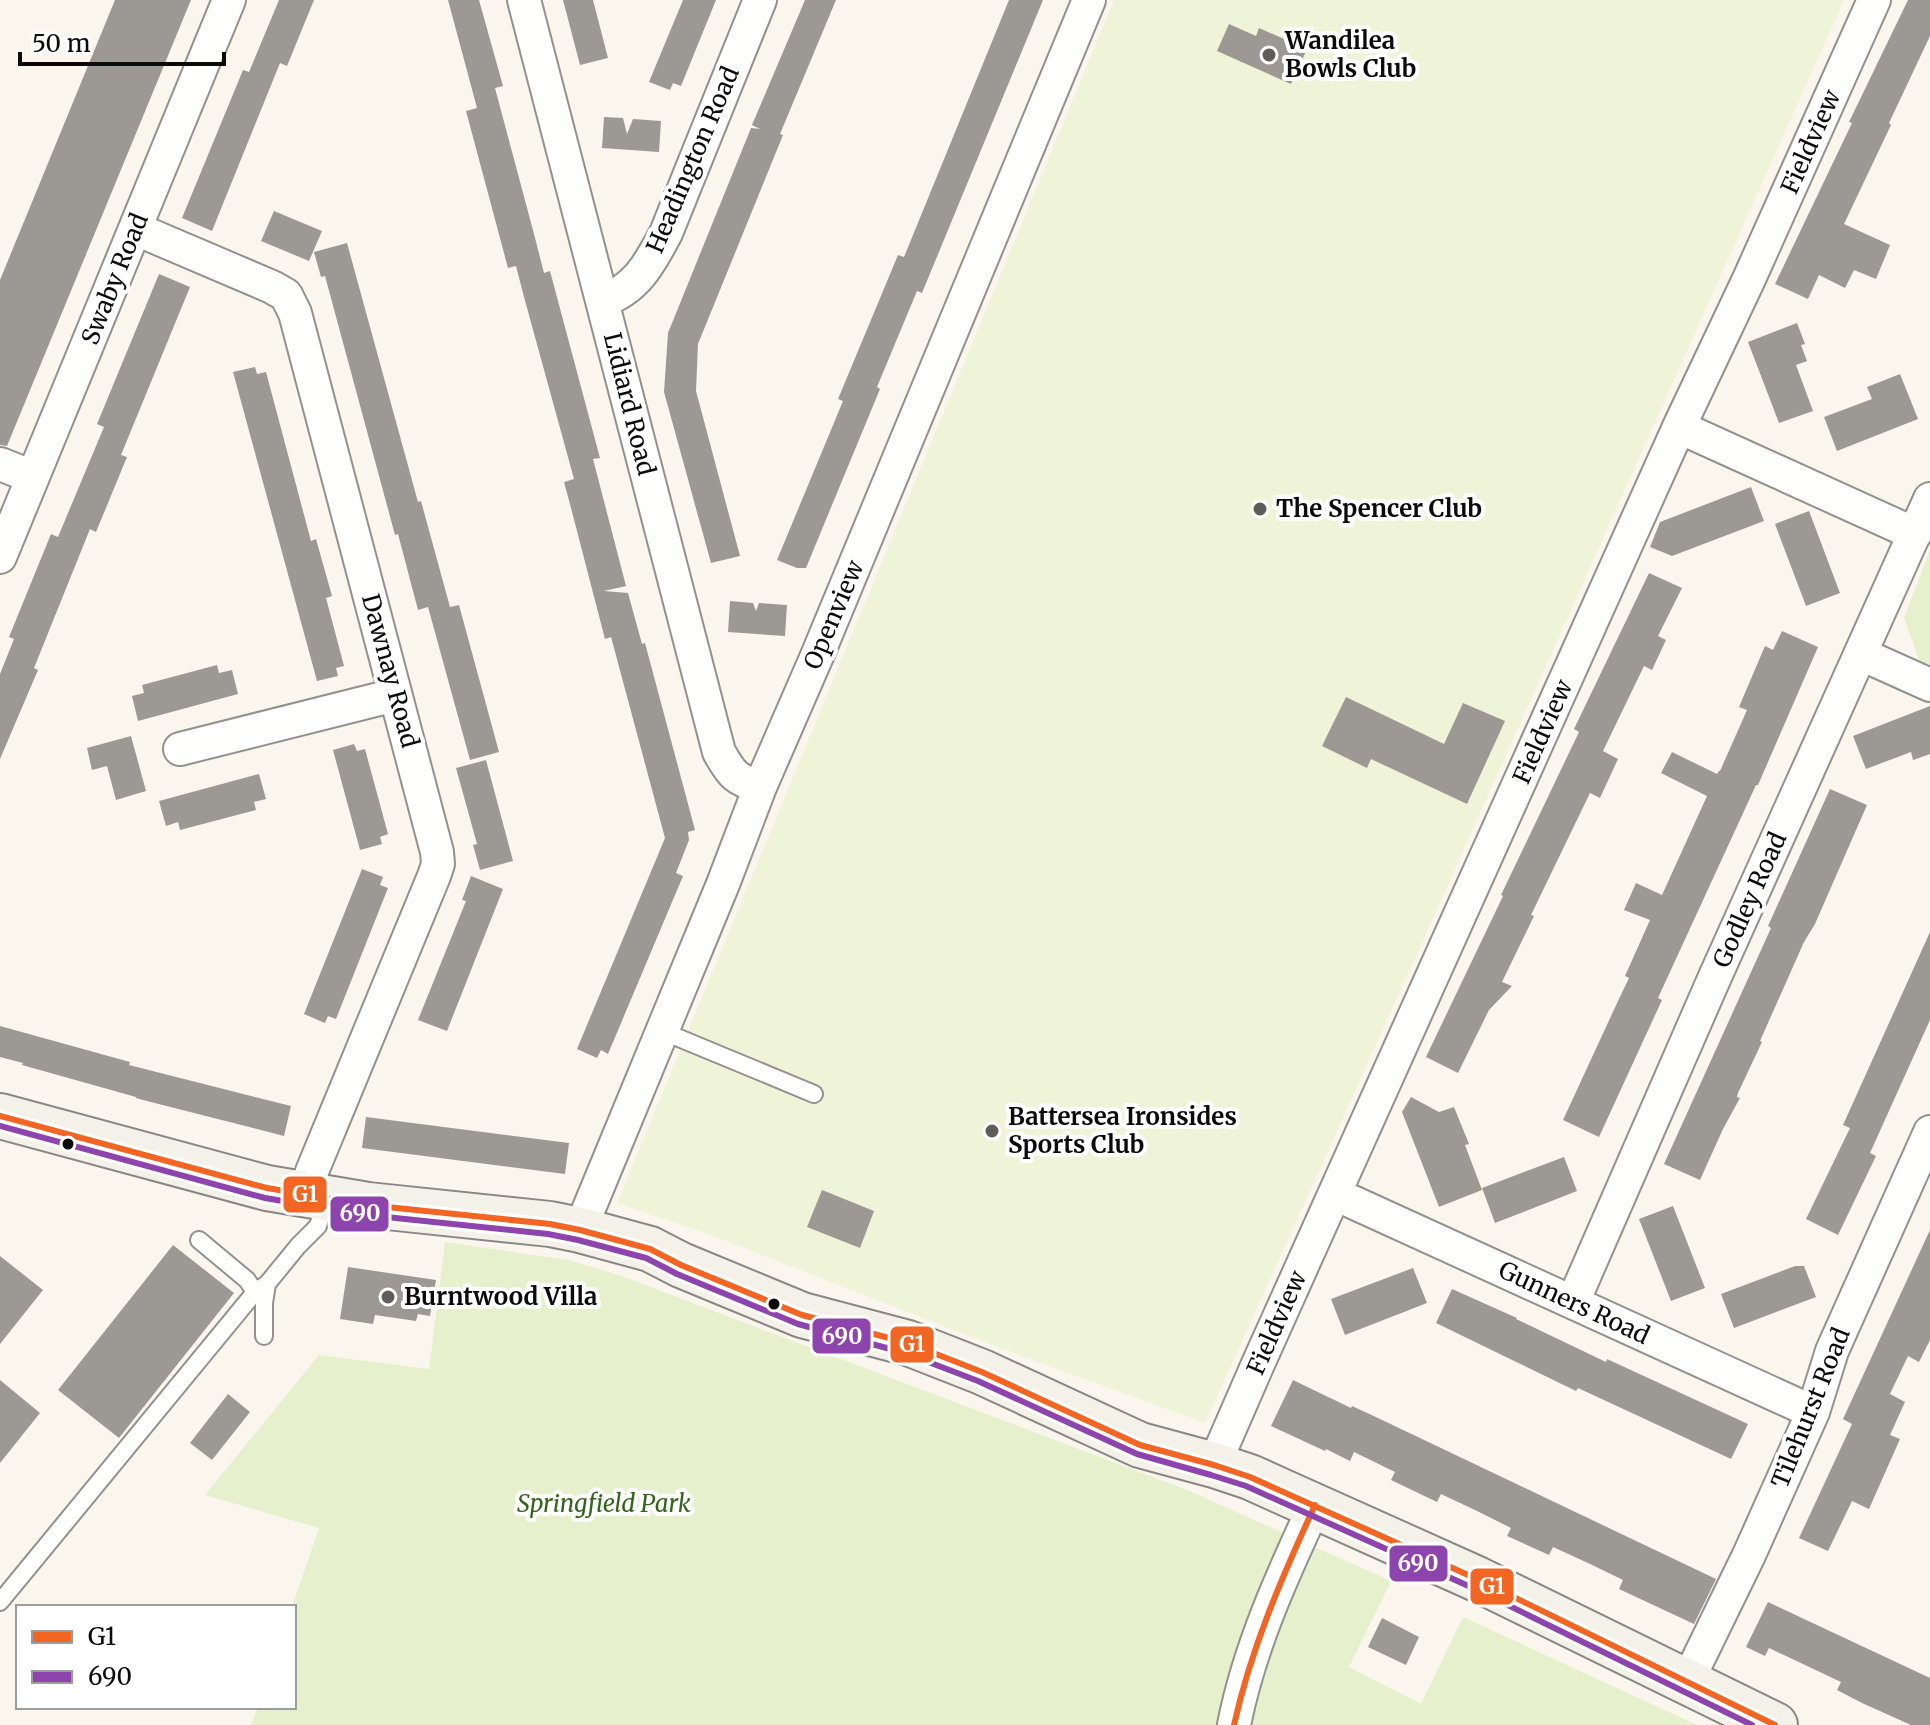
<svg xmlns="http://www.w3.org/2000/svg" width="1930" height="1725" viewBox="0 0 1930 1725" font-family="Merriweather,serif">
  <rect width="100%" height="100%" fill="#faf6ee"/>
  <!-- green -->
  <path fill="#e6f0cd" d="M 1930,550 L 1930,666 L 1920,662 L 1904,618 Z
    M 445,1242 L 568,1260 L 619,1275 L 1187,1490 L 1391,1581 L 1349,1667 L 1421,1704 L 1463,1617 L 1697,1725 L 251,1725 L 258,1707 L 294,1707 L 294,1607 L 292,1607 L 319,1528 L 205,1495 L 319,1355 L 429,1369 Z"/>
  <!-- pitch -->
  <path fill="#eff3d7" d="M 1114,0 L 1844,0 L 1417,954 L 1205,1423 L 984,1342 L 711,1235 L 617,1203 Z"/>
  <!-- building -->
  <path fill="#9c9994" d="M 115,0 L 191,0 L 7,446 L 0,445 L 0,280 Z
    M 279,0 L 314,0 L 287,66 L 280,63 L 212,231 L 182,218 L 243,70 L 249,72 Z
    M 448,0 L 479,0 L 503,86 L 495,88 L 534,234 L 544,273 L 550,271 L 600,458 L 593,459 L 626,586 L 604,591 L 628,593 L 642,644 L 645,643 L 695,830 L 688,832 L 689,840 L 676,873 L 683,876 L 608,1054 L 601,1050 L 597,1058 L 577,1049 L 665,838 L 611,637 L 605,639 L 571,508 L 564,482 L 574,479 L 524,297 L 516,266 L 508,268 L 466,111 L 477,108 Z
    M 563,0 L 593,0 L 608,58 L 580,65 Z
    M 683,0 L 716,0 L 681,86 L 673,83 L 670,90 L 649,82 Z
    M 805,0 L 836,0 L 780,134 L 783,135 L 698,344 L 696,391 L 740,556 L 711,563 L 664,392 L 668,333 L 751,128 L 760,129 L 752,125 Z
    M 1009,0 L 1043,0 L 922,293 L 917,291 L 877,387 L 880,389 L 806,568 L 797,568 L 777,560 L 843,401 L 838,399 L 898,255 L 904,257 Z
    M 1908,0 L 1930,0 L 1930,36 L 1889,123 L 1891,125 L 1844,224 L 1890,245 L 1876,279 L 1854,270 L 1845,288 L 1819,275 L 1808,299 L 1775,284 L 1852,123 L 1849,122 Z
    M 1229,24 L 1256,36 L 1259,28 L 1307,49 L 1291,84 L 1217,51 Z
    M 604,117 L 623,118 L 627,134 L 633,119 L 661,121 L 659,152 L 602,148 Z
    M 274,211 L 322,231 L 309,261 L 261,241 Z
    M 347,243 L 418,502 L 421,501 L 450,607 L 459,605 L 499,752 L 470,760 L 428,607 L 418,610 L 398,534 L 395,535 L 325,276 L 321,277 L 314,252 Z
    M 159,274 L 190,287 L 121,455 L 127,457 L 96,532 L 90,529 L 34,668 L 38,670 L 0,759 L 0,674 L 14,639 L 9,637 L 51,534 L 58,537 L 104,427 L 97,424 Z
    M 1797,323 L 1805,344 L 1801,345 L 1807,361 L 1796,365 L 1813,411 L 1779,423 L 1748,342 Z
    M 255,367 L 257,374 L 266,372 L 311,541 L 316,539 L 332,596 L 326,598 L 344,666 L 336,668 L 338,676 L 317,681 L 233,372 Z
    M 1900,374 L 1918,419 L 1837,451 L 1824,417 L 1872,399 L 1867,387 Z
    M 1751,487 L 1764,521 L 1672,556 L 1650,547 L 1660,522 Z
    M 1809,511 L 1840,593 L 1806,606 L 1775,524 Z
    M 1649,573 L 1682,588 L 1658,636 L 1666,640 L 1652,670 L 1644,666 L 1603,751 L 1618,759 L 1600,798 L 1590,793 L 1531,915 L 1534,916 L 1502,982 L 1512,986 L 1489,1010 L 1458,1073 L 1426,1057 L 1503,896 L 1501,895 L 1579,732 L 1574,729 Z
    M 730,601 L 753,603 L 756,611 L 759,603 L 787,605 L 785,636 L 728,632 Z
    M 1782,631 L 1818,647 L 1758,785 L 1756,785 L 1658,998 L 1662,1000 L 1599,1137 L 1563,1120 L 1618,1001 L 1629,978 L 1625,976 L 1650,920 L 1624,910 L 1636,883 L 1662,895 L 1707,796 L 1661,773 L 1672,752 L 1717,774 L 1719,771 L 1720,771 L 1747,710 L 1739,707 L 1765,646 L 1773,650 Z
    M 217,665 L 219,673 L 232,670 L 238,694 L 138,721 L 132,696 L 144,693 L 142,685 Z
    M 1346,697 L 1444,744 L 1463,703 L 1505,721 L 1467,804 L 1371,759 L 1367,768 L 1322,746 Z
    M 1930,706 L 1930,754 L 1913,760 L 1911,752 L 1866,769 L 1853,736 Z
    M 131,736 L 146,791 L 116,800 L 107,766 L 92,770 L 87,748 Z
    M 354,744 L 357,751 L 365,749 L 388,834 L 380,837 L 382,844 L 360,850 L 333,750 Z
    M 486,760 L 513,861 L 480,870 L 473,845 L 477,844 L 456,768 Z
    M 259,774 L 266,799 L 254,802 L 256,810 L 180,830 L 178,822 L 166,826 L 159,801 Z
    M 1830,789 L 1867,805 L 1815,924 L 1804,942 L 1760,1041 L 1762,1042 L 1738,1093 L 1737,1097 L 1740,1098 L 1723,1129 L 1700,1180 L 1664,1164 L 1771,928 L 1768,926 Z
    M 362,869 L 383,877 L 380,885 L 388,888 L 336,1019 L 328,1016 L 325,1023 L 304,1014 Z
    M 471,876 L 503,889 L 447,1031 L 418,1020 L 466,901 L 462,900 Z
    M 1930,932 L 1930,1020 L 1870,1153 L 1876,1156 L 1838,1235 L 1806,1219 L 1850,1128 L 1843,1125 Z
    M 0,1026 L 130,1062 L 129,1065 L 291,1106 L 284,1136 L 143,1100 L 136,1098 L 136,1097 L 22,1065 L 23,1063 L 0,1057 Z
    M 1411,1097 L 1439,1112 L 1454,1107 L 1469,1144 L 1465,1145 L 1482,1190 L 1439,1207 L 1402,1112 Z
    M 366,1117 L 569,1143 L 565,1174 L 362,1148 Z
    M 1564,1157 L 1577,1191 L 1495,1223 L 1482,1188 Z
    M 822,1190 L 874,1211 L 860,1248 L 807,1227 Z
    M 1673,1206 L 1705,1288 L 1671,1301 L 1639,1219 Z
    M 1930,1230 L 1930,1340 L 1919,1362 L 1908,1356 L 1890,1394 L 1905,1402 L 1890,1435 L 1900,1439 L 1869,1509 L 1852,1501 L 1828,1551 L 1799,1538 L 1852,1424 L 1843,1419 Z
    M 173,1245 L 234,1293 L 119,1438 L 58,1390 Z
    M 0,1256 L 43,1290 L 0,1344 Z
    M 1795,1266 L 1804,1266 L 1816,1297 L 1734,1328 L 1721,1294 Z
    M 348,1267 L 436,1280 L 430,1316 L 418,1314 L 416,1321 L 375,1315 L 373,1324 L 340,1319 Z
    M 1413,1268 L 1427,1303 L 1345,1335 L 1331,1299 Z
    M 1452,1289 L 1517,1318 L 1516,1319 L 1606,1362 L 1607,1359 L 1748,1424 L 1731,1459 L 1578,1388 L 1576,1391 L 1436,1323 Z
    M 0,1380 L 40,1413 L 0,1463 Z
    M 1293,1380 L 1351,1408 L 1352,1406 L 1378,1418 L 1716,1579 L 1694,1624 L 1619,1589 L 1623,1580 L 1588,1563 L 1553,1547 L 1549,1555 L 1507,1536 L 1511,1528 L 1477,1511 L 1441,1494 L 1437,1502 L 1391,1480 L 1395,1472 L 1354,1452 L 1350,1461 L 1326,1449 L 1325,1451 L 1271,1426 Z
    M 228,1394 L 250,1412 L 212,1460 L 190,1443 Z
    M 1768,1602 L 1930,1678 L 1930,1725 L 1911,1725 L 1862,1703 L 1837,1690 L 1841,1682 L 1769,1648 L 1765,1656 L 1746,1647 Z
    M 1382,1618 L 1419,1637 L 1406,1665 L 1368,1647 Z"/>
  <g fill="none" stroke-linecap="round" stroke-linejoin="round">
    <!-- lane casing -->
    <g stroke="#93918d" stroke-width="20">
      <path id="lane" d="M 662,1031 L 814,1094
        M 199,1240 L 247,1280 L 255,1292
        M 264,1336 L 264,1303 L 267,1284
        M 0,1602 L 255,1292 L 267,1284 L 298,1246 L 318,1226 L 326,1199"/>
    </g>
    <!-- street casing -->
    <g stroke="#93918d" stroke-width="36">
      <path id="street" d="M 524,0 L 719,752 C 732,775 735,779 760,787
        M 136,229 L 272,287 L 286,295 L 295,313 L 437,852 L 438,864 L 434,876 L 313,1169 L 304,1194
        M 602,301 C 637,289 650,263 666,233 L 760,0
        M 1679,427 L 1915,534
        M 0,464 L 33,477
        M 0,557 L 229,0
        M 1861,654 L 1930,685
        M 180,749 L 395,695
        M 1335,1194 L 1813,1412
        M 580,1230 L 723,884 L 760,787 L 817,656 L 1089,0
        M 1573,1302 L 1714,979 L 1930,499
        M 1214,1465 L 1258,1364 L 1679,427 L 1749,279 L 1874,0
        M 1687,1682 L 1749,1555 L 1813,1412 L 1832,1351 L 1930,1132
        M 1234,1725 C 1249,1648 1282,1576 1315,1505"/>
    </g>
    <!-- secondary casing -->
    <g stroke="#898784" stroke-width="48">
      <path id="secondary" d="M 0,1116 L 267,1188 L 368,1205 L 550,1224 L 580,1230 L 650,1249 L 681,1265 L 802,1315 L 908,1343 L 982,1372 L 1140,1445 L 1214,1465 L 1250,1477 L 1281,1491 L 1477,1579 L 1775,1725"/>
    </g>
    <!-- lane -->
    <use href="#lane" stroke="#fefefc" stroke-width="16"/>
    <!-- street -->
    <use href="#street" stroke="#fefefc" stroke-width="32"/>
    <!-- secondary -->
    <use href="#secondary" stroke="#f4f1e8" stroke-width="44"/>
    <!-- bus-1 casing -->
    <g stroke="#fff" stroke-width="12">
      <path id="bus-1" d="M 0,1116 L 267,1188 L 368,1205 L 550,1224 L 580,1230 L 650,1249 L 681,1265 L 802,1315 L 908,1343 L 982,1372 L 1140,1445 L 1214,1465 L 1250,1477 L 1477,1579 L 1775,1725
        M 1234,1725 C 1251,1648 1282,1577 1315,1505"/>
    </g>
    <!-- bus-2 casing -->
    <g stroke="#fff" stroke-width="12">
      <path id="bus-2" d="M 0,1126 L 265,1198 L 367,1215 L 548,1234 L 578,1240 L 646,1258 L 677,1274 L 798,1324 L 905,1353 L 978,1381 L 1137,1454 L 1211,1475 L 1246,1486 L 1473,1588 L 1752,1725"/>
    </g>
    <!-- bus-1 -->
    <use href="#bus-1" stroke="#f26522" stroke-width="6"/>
    <!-- bus-2 -->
    <use href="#bus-2" stroke="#8e44ad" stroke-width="6"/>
  </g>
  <!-- markers -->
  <g fill="#5f5d5a" stroke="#fff" stroke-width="3">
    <circle cx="1269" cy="55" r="8"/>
    <circle cx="1260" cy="509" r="8"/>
    <circle cx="992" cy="1131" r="8"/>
    <circle cx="388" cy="1297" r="8"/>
  </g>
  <g fill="#0b0b0b" stroke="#fff" stroke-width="3">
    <circle cx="68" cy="1144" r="7"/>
    <circle cx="774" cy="1304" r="7"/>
  </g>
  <g text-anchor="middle" stroke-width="8" stroke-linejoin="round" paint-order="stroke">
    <!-- poi labels -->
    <g font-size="24" font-weight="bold" fill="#0b0b0b" stroke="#fff" text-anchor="start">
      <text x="1285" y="49">Wandilea<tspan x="1285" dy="28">Bowls Club</tspan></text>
      <text x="1276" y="517">The Spencer Club</text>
      <text x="1008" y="1125">Battersea Ironsides<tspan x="1008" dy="28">Sports Club</tspan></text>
      <text x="404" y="1305">Burntwood Villa</text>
    </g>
    <!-- street labels -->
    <g font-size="24" fill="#0b0b0b" stroke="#fff">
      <text transform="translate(1811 142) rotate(-66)" y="8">Fieldview</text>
      <text transform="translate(693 160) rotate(-67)" y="8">Headington Road</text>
      <text transform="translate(115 279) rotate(-68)" y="8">Swaby Road</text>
      <text transform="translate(629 404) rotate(76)" y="8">Lidiard Road</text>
      <text transform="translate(834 615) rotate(-67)" y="8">Openview</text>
      <text transform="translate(390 671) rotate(75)" y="8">Dawnay Road</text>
      <text transform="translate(1543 732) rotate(-66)" y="8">Fieldview</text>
      <text transform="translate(1750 900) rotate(-66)" y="8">Godley Road</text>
      <text transform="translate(1574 1303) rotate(25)" y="8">Gunners Road</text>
      <text transform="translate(1277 1323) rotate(-66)" y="8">Fieldview</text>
      <text transform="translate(1811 1408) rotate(-68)" y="8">Tilehurst Road</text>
    </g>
    <!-- park labels -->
    <g font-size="24" font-style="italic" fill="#316519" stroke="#fff">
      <text x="604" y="1512">Springfield Park</text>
    </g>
  </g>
  <g stroke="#fff" stroke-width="3">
    <rect x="282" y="1175" width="46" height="39" rx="8" fill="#f26522"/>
    <rect x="329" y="1195" width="61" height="38" rx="8" fill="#8e44ad"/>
    <rect x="811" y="1317" width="61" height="38" rx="8" fill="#8e44ad"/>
    <rect x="889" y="1325" width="46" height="39" rx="8" fill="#f26522"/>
    <rect x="1388" y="1544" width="61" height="39" rx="8" fill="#8e44ad"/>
    <rect x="1469" y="1567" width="46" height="39" rx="8" fill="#f26522"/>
  </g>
  <g font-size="22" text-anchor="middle" font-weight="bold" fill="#fff">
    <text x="305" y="1202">G1</text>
    <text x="360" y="1221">690</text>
    <text x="842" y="1344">690</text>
    <text x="912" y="1352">G1</text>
    <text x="1418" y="1571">690</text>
    <text x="1492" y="1594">G1</text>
  </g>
  <!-- legend -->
  <rect x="16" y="1605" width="280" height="104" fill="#ffffff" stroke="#9d9d9d" stroke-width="2"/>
  <rect x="32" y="1631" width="40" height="12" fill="#f26522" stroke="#9d9d9d" stroke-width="2"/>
  <text x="88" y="1645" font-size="24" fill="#0b0b0b">G1</text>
  <rect x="32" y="1671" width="40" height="12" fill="#8e44ad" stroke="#9d9d9d" stroke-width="2"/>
  <text x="88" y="1685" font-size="24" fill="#0b0b0b">690</text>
  <!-- scale -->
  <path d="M20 52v12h204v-12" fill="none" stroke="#0b0b0b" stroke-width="4"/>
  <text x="32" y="52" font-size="24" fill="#0b0b0b" stroke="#ffffff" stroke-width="6" paint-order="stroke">50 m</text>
</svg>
